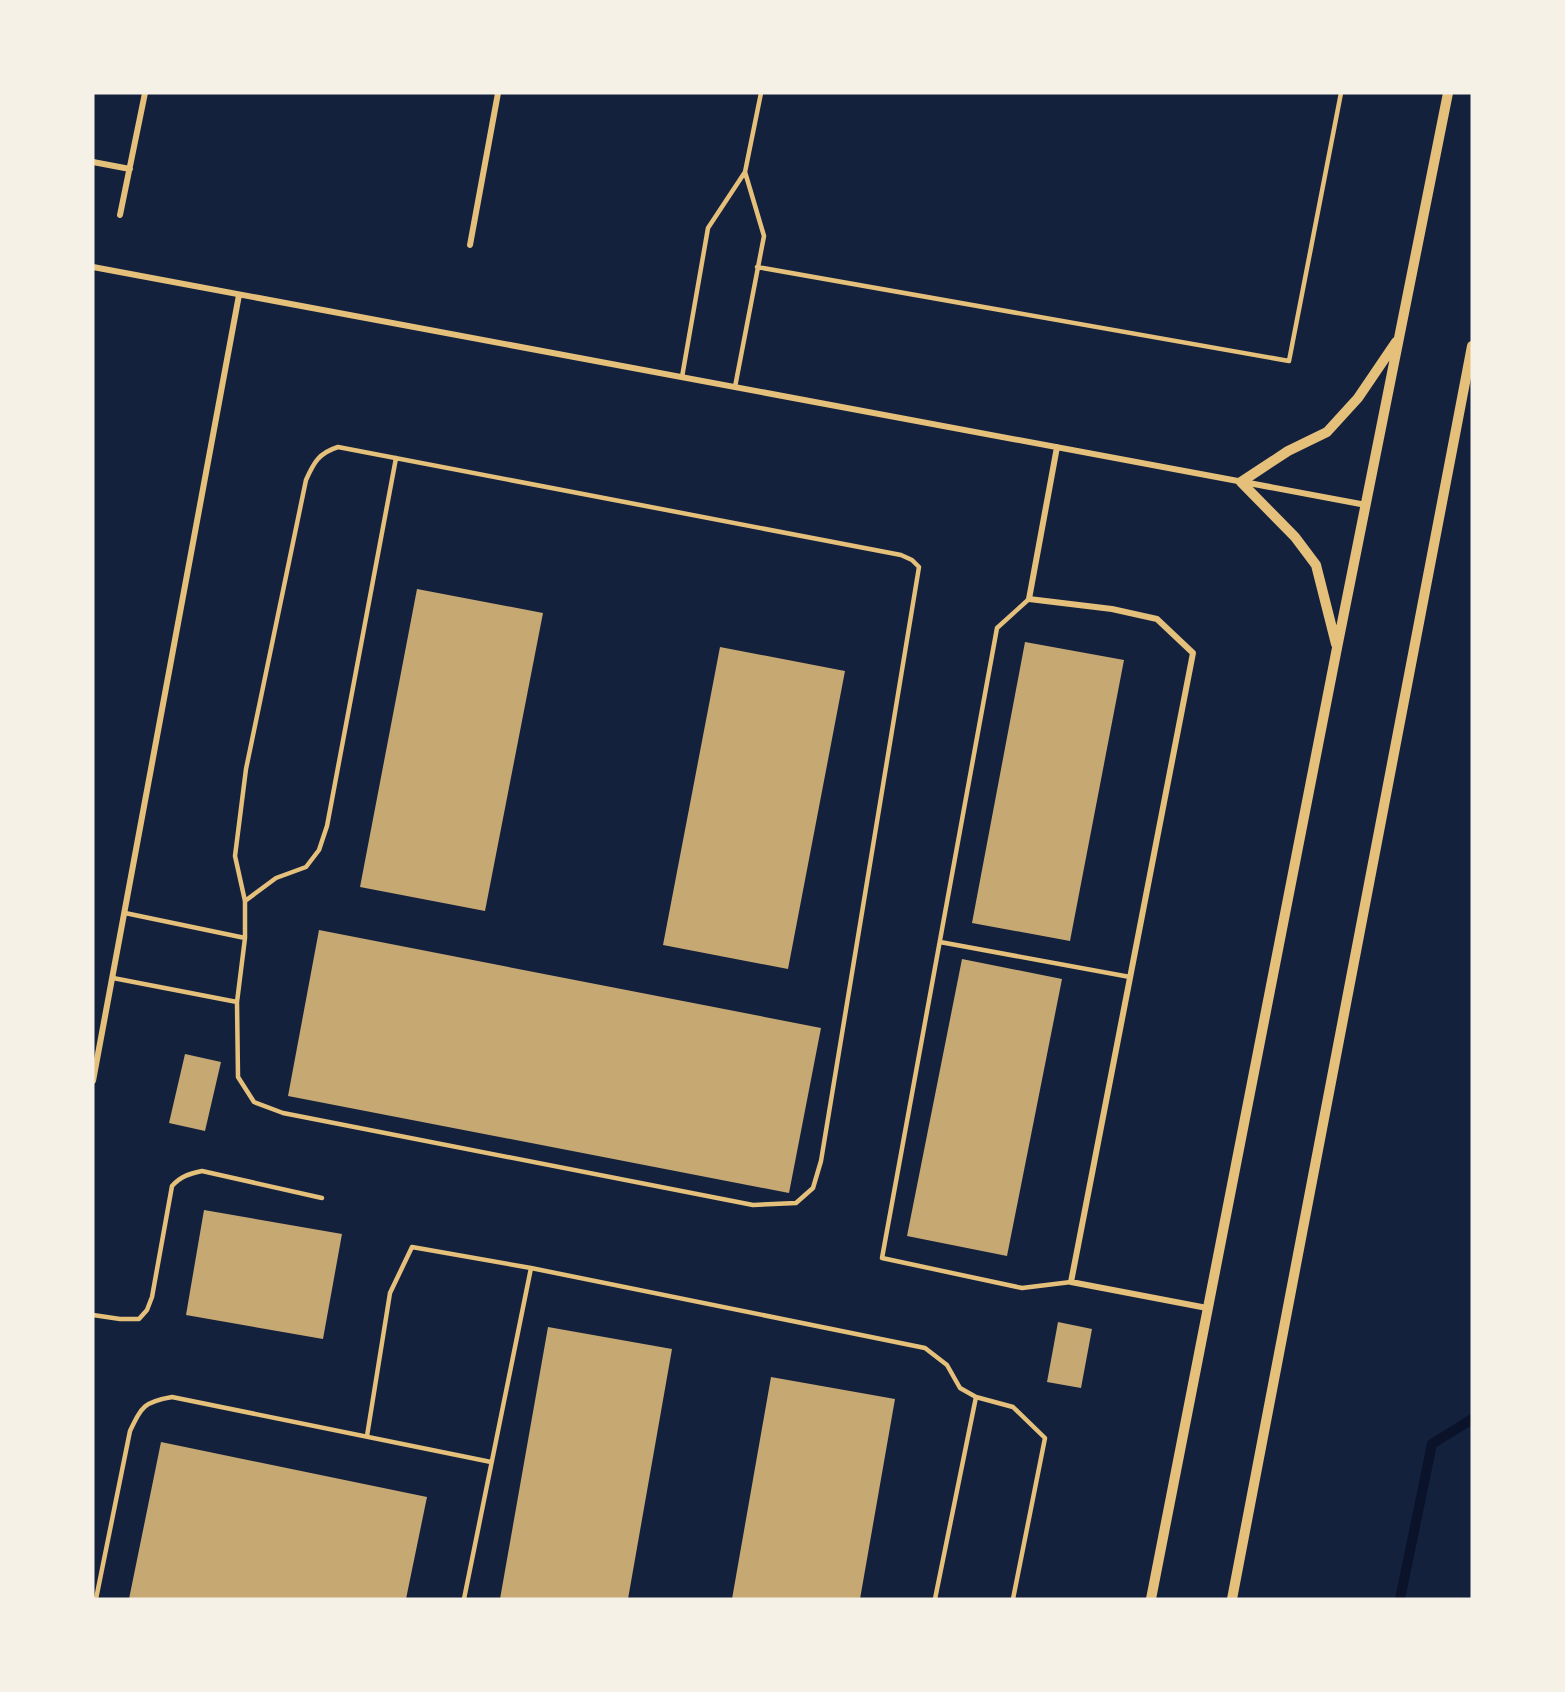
<svg xmlns="http://www.w3.org/2000/svg" width="1565" height="1692" viewBox="0 0 1565 1692" font-family="Poppins,sans-serif">
  <rect width="100%" height="100%" fill="#14213d"/>
  <g fill="none" stroke-linecap="round" stroke-linejoin="round">
    <!-- stream -->
    <path stroke="#0b132b" stroke-width="10" d="M 1400,1599 L 1432,1444 L 1472,1419"/>
  </g>
  <!-- building -->
  <path fill="#c6a872" d="M 417,589 L 543,613 L 485,911 L 360,887 Z
    M 1025,642 L 1124,660 L 1070,941 L 972,923 Z
    M 720,647 L 845,671 L 788,969 L 663,945 Z
    M 319,930 L 821,1028 L 789,1193 L 288,1096 Z
    M 962,959 L 1062,979 L 1007,1256 L 907,1236 Z
    M 185,1054 L 221,1062 L 205,1131 L 169,1123 Z
    M 204,1210 L 342,1234 L 323,1339 L 186,1315 Z
    M 1058,1322 L 1092,1329 L 1081,1388 L 1047,1382 Z
    M 548,1327 L 672,1349 L 628,1599 L 500,1599 Z
    M 771,1377 L 895,1399 L 860,1599 L 732,1599 Z
    M 161,1442 L 427,1497 L 406,1599 L 129,1599 Z"/>
  <g fill="none" stroke-linecap="round" stroke-linejoin="round">
    <!-- service -->
    <path stroke="#e5c07b" stroke-width="4.5" d="M 757,267 L 1289,361 L 1341,93
      M 682,377 L 708,228 L 745,172 L 761,93
      M 735,387 L 764,236 L 745,172
      M 338,447 L 901,555 L 912,560 L 919,567 L 821,1161 L 813,1188 L 796,1203 L 753,1205 L 283,1113 L 254,1102 L 238,1077 L 237,1002 L 245,938 L 245,901 L 235,856 L 246,769 L 306,480 C 314,462 319,453 338,447 Z
      M 1029,599 L 997,628 L 882,1258 L 1022,1288 L 1071,1282
      M 245,901 L 276,878 L 306,867 L 319,850 L 327,826 L 396,458
      M 125,913 L 245,938
      M 940,942 L 1130,977
      M 113,978 L 237,1002
      M 93,1315 L 120,1319 L 139,1319 L 147,1310 L 152,1297 L 172,1186 C 181,1176 189,1174 202,1171 L 322,1198
      M 367,1436 L 390,1293 L 412,1247 L 531,1268 L 925,1348 L 947,1365 L 960,1388 L 976,1397 L 1013,1407 L 1045,1438 L 1013,1599
      M 96,1599 L 130,1431 C 142,1406 144,1402 172,1397 L 491,1462
      M 464,1599 L 531,1268
      M 935,1599 L 976,1397"/>
    <!-- minor -->
    <path stroke="#e5c07b" stroke-width="6" d="M 93,162 L 130,169
      M 120,215 L 145,93
      M 470,245 L 498,93
      M 93,267 L 1366,505
      M 1057,447 L 1029,599 L 1112,609 L 1157,619 L 1193,653 L 1071,1282 L 1207,1308
      M 93,1081 L 239,295"/>
    <!-- tertiary -->
    <path stroke="#e5c07b" stroke-width="10" d="M 1336,644 L 1316,565 L 1295,537 L 1241,482 L 1288,451 L 1327,432 L 1358,398 L 1396,342
      M 1151,1599 L 1337,648 L 1448,93
      M 1232,1599 L 1472,346"/>
  </g>
  <!-- border -->
  <rect width="1565" height="1692" fill="none" stroke="#f6f1e7" stroke-width="189"/>
</svg>
